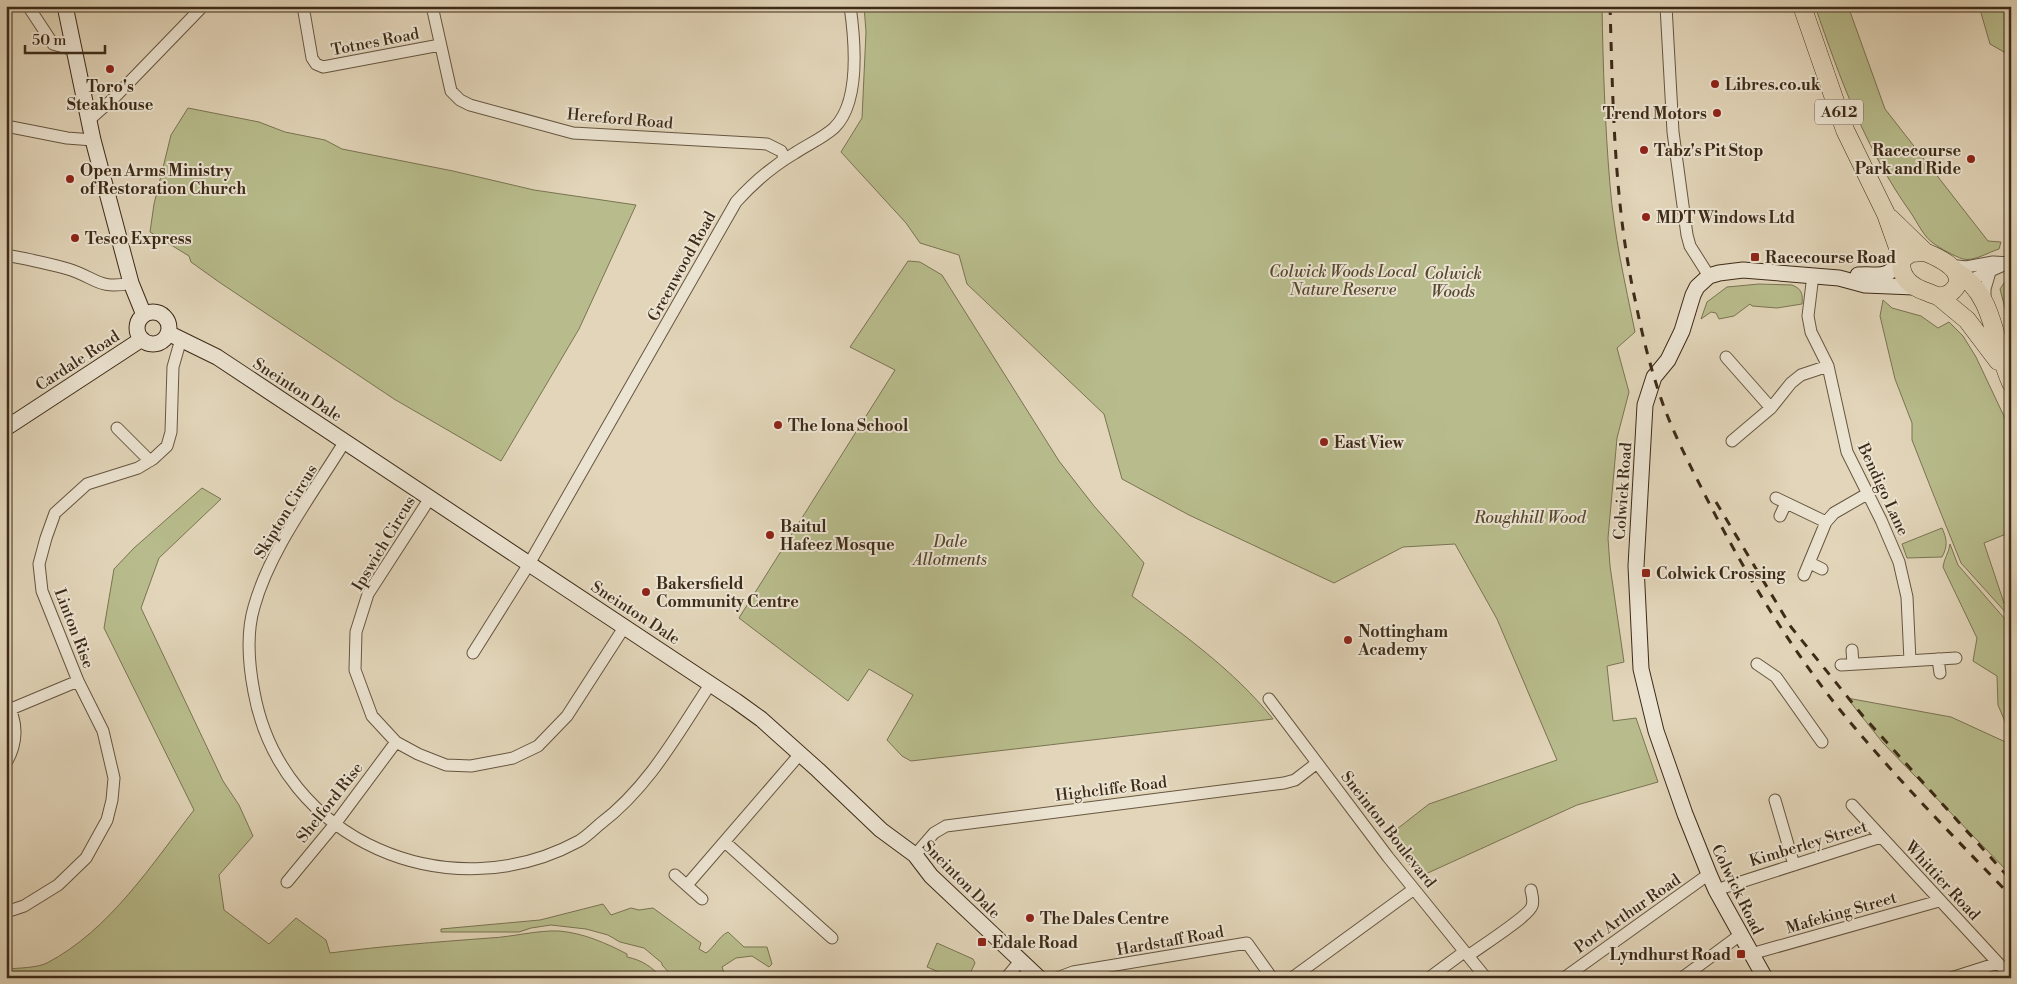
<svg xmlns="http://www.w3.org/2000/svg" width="2017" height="984" viewBox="0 0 2017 984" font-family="'Libre Bodoni',serif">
  <rect width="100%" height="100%" fill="#e2d5b9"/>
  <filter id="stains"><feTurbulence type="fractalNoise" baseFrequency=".004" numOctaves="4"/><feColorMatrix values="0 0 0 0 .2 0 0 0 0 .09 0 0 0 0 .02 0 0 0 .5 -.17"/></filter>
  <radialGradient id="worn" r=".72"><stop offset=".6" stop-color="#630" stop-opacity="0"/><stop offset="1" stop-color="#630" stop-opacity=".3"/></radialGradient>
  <!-- green -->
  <path fill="#b8bc8c" stroke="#7a7452" d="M 864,6 L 1602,6 C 1603,66 1605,126 1610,185 C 1614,235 1625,283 1635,332 L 1617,348 L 1629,392 L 1617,438 L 1608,538 L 1610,566 L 1624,662 L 1607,666 L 1613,721 L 1636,718 L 1658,782 L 1577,805 L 1419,877 L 1388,836 L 1429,804 L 1557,760 L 1497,619 L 1455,544 L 1403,547 L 1334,583 L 1189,515 L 1122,479 L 1104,414 L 967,284 L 959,255 L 920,243 L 906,223 L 841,152 L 862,118 L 866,32 Z
    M 1815,6 L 1848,6 L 1885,109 L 1988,241 L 2001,242 L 1999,249 C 1989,252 1973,262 1963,259 C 1954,256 1941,249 1933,243 C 1924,237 1917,222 1911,213 C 1866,150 1840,79 1815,6 Z
    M 1979,6 L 2011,6 L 2011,56 L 1990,44 Z
    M 188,108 L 259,122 L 285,132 L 325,140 L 342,149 L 453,171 L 534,190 L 636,205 L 579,329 L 501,461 L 394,399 L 219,282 L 191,262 L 189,256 L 150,232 L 154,204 L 171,135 Z
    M 908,261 L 920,262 L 942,275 L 1059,461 L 1094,506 L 1144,563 L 1132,596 C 1182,634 1233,669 1273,719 L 911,761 L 902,756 L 887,740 L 913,695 L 869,669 L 848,701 L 739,618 L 895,370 L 850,347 Z
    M 2008,277 L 2011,277 L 2011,332 L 2000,289 Z
    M 1759,284 L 1792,285 C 1802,289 1803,294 1802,304 L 1777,308 L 1752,306 L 1750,304 L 1734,316 L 1719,319 L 1716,313 L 1711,312 L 1701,319 L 1707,302 L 1727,287 Z
    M 1883,300 L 1892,308 L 1921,316 L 1938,328 L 1949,322 L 1963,336 L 1976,357 L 2011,431 L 2011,532 L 1984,543 L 2004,603 L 2011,601 L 2011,614 L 2008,615 L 1961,563 L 1934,496 L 1912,440 L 1912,423 L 1895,379 L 1880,316 Z
    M 202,488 L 221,499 L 159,558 L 141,608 L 223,781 L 239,805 L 253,836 L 219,875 L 224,910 L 269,944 L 296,918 L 326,940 L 330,953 C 383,946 436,942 490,938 C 512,937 538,930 559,931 C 583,933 606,943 627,954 L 627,957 C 642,960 652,967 662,978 L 6,978 L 6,969 C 18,968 37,968 47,963 C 110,930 152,864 194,810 L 104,628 L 114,569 L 134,548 Z
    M 1942,528 C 1947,539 1948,546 1942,557 L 1907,558 L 1902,544 Z
    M 1950,544 L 1958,565 L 2011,626 L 2011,875 L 1883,743 L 1847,698 L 1951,717 L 2010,744 L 2006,724 L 1998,705 L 1997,676 L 1973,661 L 1977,638 L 1943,567 C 1944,558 1949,553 1950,544 Z
    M 603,904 L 611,915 L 631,908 L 639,910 L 653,908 L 701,943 L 699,949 L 706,953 C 715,947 718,937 728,932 L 744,947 L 767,947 L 772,964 L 769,967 L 752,956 L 736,958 L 722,967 L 726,978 L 674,978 L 662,965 L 662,963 L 644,948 L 620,942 L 608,935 L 586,929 L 551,925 L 531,928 L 519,932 L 441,932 L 441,929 L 540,920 Z
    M 937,943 L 973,959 L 975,963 L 968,978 L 953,978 L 927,967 Z"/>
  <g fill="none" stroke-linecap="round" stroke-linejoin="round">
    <!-- street casing -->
    <g stroke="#665640" stroke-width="13">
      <path id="street" d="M 28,6 L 53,44 L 74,50
        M 303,6 L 312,58 L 316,64 L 323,67 L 440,45
        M 432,6 L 451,91 L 460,100 L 470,105 L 573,133 L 767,144 L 781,151 L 785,159
        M 1666,6 L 1673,132 L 1687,235 L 1690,246 L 1709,276
        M 88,121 L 114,98 L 203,6
        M 6,126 L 67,138 L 93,140
        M 6,255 C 27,259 48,263 68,269 C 97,278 98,290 131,283
        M 1949,265 L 1966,267 L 1993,262 L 2011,263
        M 1813,275 L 1808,316 L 1811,332 L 1828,366 L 1847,452 L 1881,520 L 1899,562 L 1907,597 L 1910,661
        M 1963,283 L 2006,264
        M 1985,301 L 1985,289 L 1990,272
        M 1726,357 L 1771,408
        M 117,428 L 150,461
        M 345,441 C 314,492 270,549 254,607 C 246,634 249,666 254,692 C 281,841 449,912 579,841 C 586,837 593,830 600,824 C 649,787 678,733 711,683
        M 1732,441 L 1771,408 L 1791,383 L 1801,375 L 1828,366
        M 430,498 L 368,594 L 356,632 L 355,670 L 372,716 L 396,742 L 418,754 L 446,765 L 471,766 L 513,758 L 538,746 L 567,716 L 625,626
        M 1776,498 L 1826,522
        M 1780,516 L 1786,503
        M 1810,563 L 1822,569
        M 1804,575 L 1826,522 L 1834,513 L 1867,494
        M 1852,650 L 1853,664
        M 473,653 L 529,564 L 736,202 C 753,183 773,166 795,153 C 807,145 823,138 834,128 C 861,102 855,41 850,6
        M 1938,659 L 1940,673
        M 1757,664 L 1776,677 L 1822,742
        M 1841,665 L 1956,658
        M 1269,699 L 1388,857 L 1486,978
        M 6,703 C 19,722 17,744 6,763
        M 11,709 L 78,681
        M 1775,800 L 1794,865
        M 1852,805 L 2011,977
        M 726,843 L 832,938
        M 915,855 L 934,833 L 946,826 L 1284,783 L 1295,780 L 1317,763
        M 675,875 L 702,899
        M 287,882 L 335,824 L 396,742
        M 687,885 L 800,754
        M 1716,890 L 1881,837
        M 6,912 L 24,906 L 58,885 L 86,858 L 107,820 L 112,800 L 114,778 L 103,731 L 78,681 L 42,591 L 39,564 L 46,538 L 55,513 L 87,484 L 138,468 L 153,459 L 167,446 L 171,432 L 173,367 L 181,339
        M 1751,954 L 1939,901
        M 1468,956 C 1480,947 1529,916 1532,906 C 1534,901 1532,895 1531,890
        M 1006,978 L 1021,960
        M 1057,978 L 1073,972 L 1247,943 L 1272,978
        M 1292,978 L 1414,889
        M 1429,978 L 1464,952
        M 1564,978 L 1709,874
        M 1682,978 L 1740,935
        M 1951,978 L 1998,963"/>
    </g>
    <!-- secondary casing -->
    <g stroke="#3d2b18" stroke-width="17">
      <path id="secondary" d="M 65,6 L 93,140 L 131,283 L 144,315
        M 1858,275 C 1881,273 1882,281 1901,262
        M137 328a16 16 0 1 1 32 0a16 16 0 1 1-32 0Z
        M 168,333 L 217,357 L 736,701 L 761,719 L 818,770 L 881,830 L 915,855 L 931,876 L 1039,978
        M 6,428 L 142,339
        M 1765,978 L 1716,890 L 1709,874 L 1685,814 L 1656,731 L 1641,669 L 1636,566 L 1645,405 L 1654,377 L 1668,360 L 1682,331 L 1693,295 L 1697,287 L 1709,276 L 1719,273 L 1743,270 L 1839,278 L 1865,285 L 1914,287"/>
    </g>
    <!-- primary casing -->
    <g stroke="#3d2b18" stroke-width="19">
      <path id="primary" d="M 1802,6 L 1845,130 L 1886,214 L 1902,259
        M 1890,218 L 1925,252
        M 1925,252 C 1937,257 1963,268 1957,285 C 1954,291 1948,295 1942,296 C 1937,297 1932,294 1927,292 C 1912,287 1898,277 1902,259 L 1911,253 Z
        M 1955,271 C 1996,294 1993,344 2011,383
        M 1938,296 L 1967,320 L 1998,361"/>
    </g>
    <!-- street -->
    <use href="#street" stroke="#ece4d2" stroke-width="11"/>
    <!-- secondary -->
    <use href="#secondary" stroke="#ece4d2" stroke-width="15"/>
    <!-- primary -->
    <use href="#primary" stroke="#e2d5b9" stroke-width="18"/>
    <!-- rail -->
    <path stroke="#3d2b18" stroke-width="3" stroke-dasharray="9 9" stroke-linecap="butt" d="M 1610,6 C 1613,106 1614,206 1636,304 C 1643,339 1652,374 1664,407 C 1676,439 1692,469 1707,499 C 1744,571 1786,641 1836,705 C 1890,772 1951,834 2011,896
      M 1716,502 L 1791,627 L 1863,716 L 2011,880"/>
  </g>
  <!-- markers -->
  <g fill="#8f2418" stroke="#ece4d2" stroke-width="2">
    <circle cx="110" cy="69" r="5"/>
    <circle cx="1715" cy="84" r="5"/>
    <circle cx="1717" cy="113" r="5"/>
    <circle cx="1644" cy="150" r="5"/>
    <circle cx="1971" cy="159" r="5"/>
    <circle cx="70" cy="179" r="5"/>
    <circle cx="1646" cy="217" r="5"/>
    <circle cx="75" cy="238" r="5"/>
    <rect x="1750" y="252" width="10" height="10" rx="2.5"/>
    <circle cx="778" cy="425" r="5"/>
    <circle cx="1324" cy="442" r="5"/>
    <circle cx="770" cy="535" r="5"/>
    <rect x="1641" y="568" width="10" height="10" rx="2.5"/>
    <circle cx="646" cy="592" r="5"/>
    <circle cx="1348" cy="640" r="5"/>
    <circle cx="1030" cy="918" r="5"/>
    <rect x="977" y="937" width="10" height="10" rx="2.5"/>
    <rect x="1736" y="949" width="10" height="10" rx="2.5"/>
  </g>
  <g text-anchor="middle" stroke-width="4" stroke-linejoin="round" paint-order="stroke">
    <!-- shield labels -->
    <rect fill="#ece4d2" stroke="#726250" stroke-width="1" x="1815" y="99.5" width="48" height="25" rx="4"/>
    <g font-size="15" font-weight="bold" fill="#3d2b18">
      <text x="1839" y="117">A612</text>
    </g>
    <!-- street labels -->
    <g font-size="16" fill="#3d2b18" stroke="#ece4d2">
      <text transform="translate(375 41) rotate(-11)" y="6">Totnes Road</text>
      <text transform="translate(620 118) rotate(5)" y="6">Hereford Road</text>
      <text transform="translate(681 266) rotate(-61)" y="6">Greenwood Road</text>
      <text transform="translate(77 360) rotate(-33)" y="6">Cardale Road</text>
      <text transform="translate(298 389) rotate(33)" y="6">Sneinton Dale</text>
      <text transform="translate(1884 489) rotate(65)" y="6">Bendigo Lane</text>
      <text transform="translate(1622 491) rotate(-86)" y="6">Colwick Road</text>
      <text transform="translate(285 511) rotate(-59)" y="6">Skipton Circus</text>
      <text transform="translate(383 543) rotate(-59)" y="6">Ipswich Circus</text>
      <text transform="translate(636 612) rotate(33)" y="6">Sneinton Dale</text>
      <text transform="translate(75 628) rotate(69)" y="6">Linton Rise</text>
      <text transform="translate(1111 788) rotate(-7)" y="6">Highcliffe Road</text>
      <text transform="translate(329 802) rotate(-52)" y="6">Shelford Rise</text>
      <text transform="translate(1389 829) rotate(52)" y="6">Sneinton Boulevard</text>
      <text transform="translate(1808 843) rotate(-17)" y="6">Kimberley Street</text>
      <text transform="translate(962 879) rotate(45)" y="6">Sneinton Dale</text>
      <text transform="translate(1943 880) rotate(47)" y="6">Whittier Road</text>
      <text transform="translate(1738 889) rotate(64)" y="6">Colwick Road</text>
      <text transform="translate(1841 912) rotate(-16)" y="6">Mafeking Street</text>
      <text transform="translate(1627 913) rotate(-35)" y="6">Port Arthur Road</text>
      <text transform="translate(1170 940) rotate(-10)" y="6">Hardstaff Road</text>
    </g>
    <!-- poi labels -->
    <g font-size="16" font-weight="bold" fill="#3d2b18" stroke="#ece4d2" text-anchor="start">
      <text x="1725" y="90">Libres.co.uk</text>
      <text x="110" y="92" text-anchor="middle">Toro's<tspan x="110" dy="18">Steakhouse</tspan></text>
      <text x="1707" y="119" text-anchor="end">Trend Motors</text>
      <text x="1654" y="156">Tabz's Pit Stop</text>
      <text x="1961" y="156" text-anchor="end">Racecourse<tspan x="1961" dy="18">Park and Ride</tspan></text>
      <text x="80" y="176">Open Arms Ministry<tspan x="80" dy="18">of Restoration Church</tspan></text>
      <text x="1656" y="223">MDT Windows Ltd</text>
      <text x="85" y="244">Tesco Express</text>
      <text x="1765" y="263">Racecourse Road</text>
      <text x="788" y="431">The Iona School</text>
      <text x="1334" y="448">East View</text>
      <text x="780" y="532">Baitul<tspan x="780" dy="18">Hafeez Mosque</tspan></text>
      <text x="1656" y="579">Colwick Crossing</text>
      <text x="656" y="589">Bakersfield<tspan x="656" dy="18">Community Centre</tspan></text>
      <text x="1358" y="637">Nottingham<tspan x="1358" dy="18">Academy</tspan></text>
      <text x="1040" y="924">The Dales Centre</text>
      <text x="992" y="948">Edale Road</text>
      <text x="1731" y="960" text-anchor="end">Lyndhurst Road</text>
    </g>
    <!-- park labels -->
    <g font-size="16" font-style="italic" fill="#56482f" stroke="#ece4d2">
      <text x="1343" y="277">Colwick Woods Local<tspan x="1343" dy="18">Nature Reserve</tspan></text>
      <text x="1453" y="279">Colwick<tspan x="1453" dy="18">Woods</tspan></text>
      <text x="1530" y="523">Roughhill Wood</text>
      <text x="950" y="547">Dale<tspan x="950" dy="18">Allotments</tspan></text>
    </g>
  </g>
  <!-- margin -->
  <rect width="2017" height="984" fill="none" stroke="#e2d5b9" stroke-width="25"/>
  <rect x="8" y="8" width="2002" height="969" fill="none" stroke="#3d2b18" stroke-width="2.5"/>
  <rect x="12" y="12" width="1992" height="959" fill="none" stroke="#3d2b18"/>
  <!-- scale -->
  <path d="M25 45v8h80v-8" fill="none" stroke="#3d2b18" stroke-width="2.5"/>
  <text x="32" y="45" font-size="15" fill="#3d2b18" stroke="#ece4d2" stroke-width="4" paint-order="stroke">50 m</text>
  <rect width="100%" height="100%" filter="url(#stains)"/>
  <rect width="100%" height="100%" fill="url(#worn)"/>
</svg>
